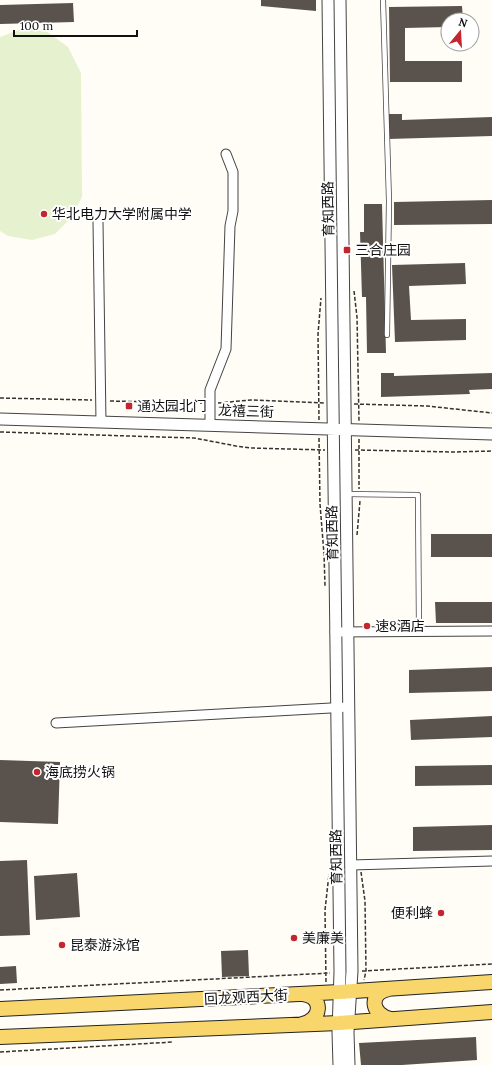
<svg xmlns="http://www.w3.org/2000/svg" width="492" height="1065" viewBox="0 0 492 1065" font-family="Lora,'Noto Sans SC',serif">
  <rect width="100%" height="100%" fill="#fffdf5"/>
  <!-- pitch -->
  <path fill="#e6f2cf" d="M 22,29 L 46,31 L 68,47 L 81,73 L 82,197 L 72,217 L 55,234 L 32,240 L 8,236 L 0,231 L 0,37 Z"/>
  <!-- building -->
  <path fill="#5a524d" d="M 261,0 L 316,0 L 316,11 L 261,6 Z
    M 73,3 L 74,22 L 0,24 L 0,5 Z
    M 462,6 L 463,20 L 448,20 L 448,27 L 405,28 L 405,61 L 462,61 L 462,82 L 390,82 L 389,7 Z
    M 388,114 L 402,114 L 402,120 L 492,117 L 492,136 L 388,139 Z
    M 492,200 L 492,224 L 394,225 L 394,202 Z
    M 364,204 L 382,204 L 386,353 L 367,353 L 366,297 L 362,297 L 360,232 L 364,232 Z
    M 465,263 L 466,284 L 409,286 L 411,320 L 466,319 L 466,340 L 395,342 L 392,265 Z
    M 381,373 L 394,373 L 394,376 L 492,373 L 492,389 L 469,390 L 470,394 L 381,397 Z
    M 431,534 L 492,534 L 492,557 L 431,557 Z
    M 435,602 L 492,602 L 492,623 L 436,623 Z
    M 492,667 L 492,691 L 409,693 L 409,670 Z
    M 492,716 L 492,737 L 411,740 L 410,720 Z
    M 0,760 L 60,762 L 58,824 L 0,822 Z
    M 492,765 L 492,785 L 415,786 L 415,766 Z
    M 492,825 L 492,850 L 413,851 L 413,827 Z
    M 27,860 L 30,935 L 0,936 L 0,861 Z
    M 77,873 L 80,917 L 36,920 L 34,876 Z
    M 248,950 L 249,976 L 222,977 L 221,951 Z
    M 16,966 L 17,983 L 0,984 L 0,967 Z
    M 476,1037 L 477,1060 L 402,1065 L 361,1065 L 359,1043 Z"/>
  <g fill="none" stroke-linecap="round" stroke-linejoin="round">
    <!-- service casing -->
    <g stroke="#444" stroke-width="6">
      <path id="service" d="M 383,0 L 389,201 L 387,335
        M 346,494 L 418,495 L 419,632"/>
    </g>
    <!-- minor casing -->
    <g stroke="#444" stroke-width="11">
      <path id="minor" d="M 98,222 L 101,422
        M 210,425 L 210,390 L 226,349 L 230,226 L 233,211 L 233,172 L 226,154
        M 335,632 L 492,631
        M 56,723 L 349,707
        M 351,865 L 492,861"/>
    </g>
    <!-- tertiary casing -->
    <g stroke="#444" stroke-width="13">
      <path id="tertiary" d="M 328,0 L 340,972 L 338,1032 L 339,1065
        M 340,0 L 352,971 L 348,1032 L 349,1065
        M 0,419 L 492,434"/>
    </g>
    <!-- primary casing -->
    <g stroke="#222" stroke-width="16">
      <path id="primary" d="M 389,989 C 368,993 371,1015 391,1019
        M 0,1009 L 339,992 L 492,982
        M 302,1024 C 322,1020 324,997 303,994
        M 0,1037 L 339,1023 L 492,1012"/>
    </g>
    <!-- path -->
    <path stroke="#333" stroke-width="1.5" stroke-dasharray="4 2" stroke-linecap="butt" d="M 354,291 L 357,317 L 359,421
      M 0,398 L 92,400
      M 110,401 L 202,403
      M 218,403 L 251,400 L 324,403
      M 354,404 L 427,406 L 492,413
      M 319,420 L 318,334 L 321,298
      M 0,432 L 194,438 L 236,446 L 252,448 L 325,450
      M 319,438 L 320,504 L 324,554 L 325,586
      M 359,439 L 359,489
      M 355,450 L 455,452 L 492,451
      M 357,535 L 360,501
      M 361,872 L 365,901 L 366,971 L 364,980
      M 362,971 L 492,964
      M 326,982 L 325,910 L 329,874
      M 0,990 L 330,973
      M 0,1052 L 173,1042"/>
    <!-- service -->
    <use href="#service" stroke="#fff" stroke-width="4.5"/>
    <!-- minor -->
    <use href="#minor" stroke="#fff" stroke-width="9"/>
    <!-- tertiary -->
    <use href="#tertiary" stroke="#fff" stroke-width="11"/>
    <!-- primary -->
    <use href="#primary" stroke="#f9d66b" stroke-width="14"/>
  </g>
  <!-- markers -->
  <g fill="#c4262e" stroke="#fff" stroke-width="1.5">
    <circle cx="44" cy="214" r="4"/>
    <rect x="343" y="246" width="8" height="8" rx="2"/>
    <rect x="125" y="402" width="8" height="8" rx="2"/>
    <circle cx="367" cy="626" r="4"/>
    <circle cx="37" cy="772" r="4"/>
    <circle cx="441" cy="913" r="4"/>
    <circle cx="294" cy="938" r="4"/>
    <circle cx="62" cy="945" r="4"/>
  </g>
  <g text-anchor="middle" stroke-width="4" stroke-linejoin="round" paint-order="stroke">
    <!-- street labels -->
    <g font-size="14" fill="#111" stroke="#fff">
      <text transform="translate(328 209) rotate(-91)" y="5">育知西路</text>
      <text transform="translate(246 411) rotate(2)" y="5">龙禧三街</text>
      <text transform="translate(332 533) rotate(-91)" y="5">育知西路</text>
      <text transform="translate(336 857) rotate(-91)" y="5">育知西路</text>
      <text transform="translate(246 997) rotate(-3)" y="5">回龙观西大街</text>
    </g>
    <!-- poi labels -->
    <g font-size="14" fill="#111" stroke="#fff" text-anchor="start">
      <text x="52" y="219">华北电力大学附属中学</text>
      <text x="355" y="255">三合庄园</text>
      <text x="137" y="411">通达园北门</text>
      <text x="375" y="631">速8酒店</text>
      <text x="45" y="777">海底捞火锅</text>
      <text x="433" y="918" text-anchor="end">便利蜂</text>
      <text x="302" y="943">美廉美</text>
      <text x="70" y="950">昆泰游泳馆</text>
    </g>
  </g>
  <!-- north arrow -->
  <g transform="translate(460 32) rotate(18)"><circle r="19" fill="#ffffff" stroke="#a0a0a0"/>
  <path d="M0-3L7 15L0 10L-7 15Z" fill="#c4262e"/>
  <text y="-6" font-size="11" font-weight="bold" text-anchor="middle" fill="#111111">N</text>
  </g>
  <!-- scale -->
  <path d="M14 30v6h123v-6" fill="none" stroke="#111111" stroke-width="2"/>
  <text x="20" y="30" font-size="12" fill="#111111" stroke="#ffffff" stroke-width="3" paint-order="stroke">100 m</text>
</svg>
